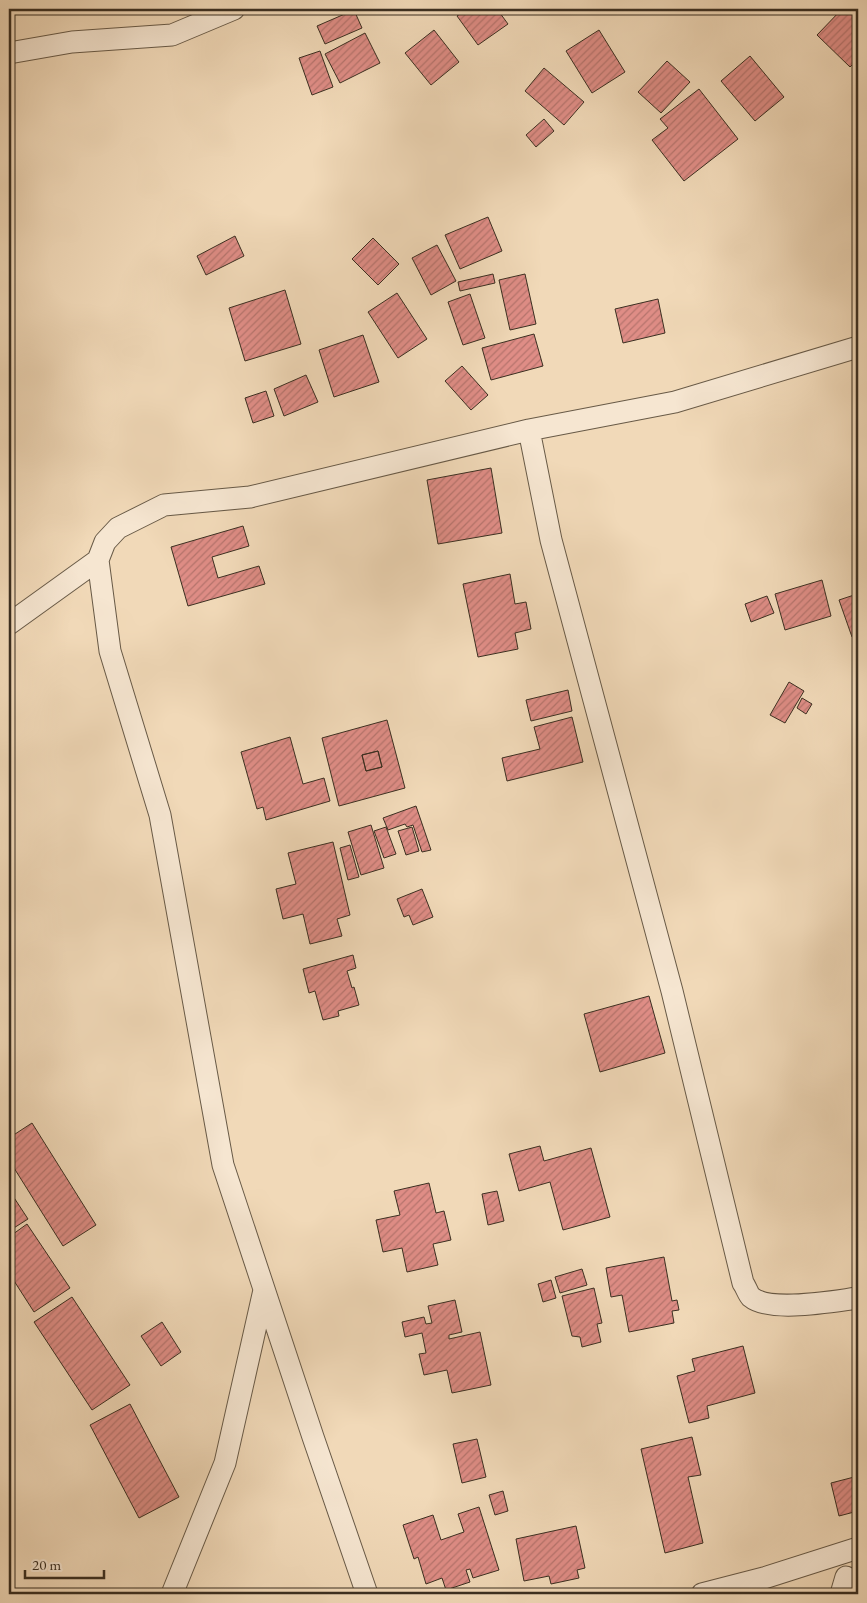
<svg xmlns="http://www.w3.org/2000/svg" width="867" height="1603" viewBox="0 0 867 1603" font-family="'EB Garamond',serif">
  <defs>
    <pattern id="building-hatch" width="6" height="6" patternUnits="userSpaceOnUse" patternTransform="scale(1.25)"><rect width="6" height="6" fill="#df8d86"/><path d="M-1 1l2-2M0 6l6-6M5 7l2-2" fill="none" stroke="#b6746d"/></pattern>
  </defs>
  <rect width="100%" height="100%" fill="#f1d9b8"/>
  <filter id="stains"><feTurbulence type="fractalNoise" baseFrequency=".004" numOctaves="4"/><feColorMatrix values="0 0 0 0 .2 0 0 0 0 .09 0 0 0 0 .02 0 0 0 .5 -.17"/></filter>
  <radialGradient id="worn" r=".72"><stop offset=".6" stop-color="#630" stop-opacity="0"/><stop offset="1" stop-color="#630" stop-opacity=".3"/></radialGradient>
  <!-- building -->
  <path fill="url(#building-hatch)" stroke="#3b2f21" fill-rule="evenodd" d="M 467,9 L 497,9 L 508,24 L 478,45 L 457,16 Z
    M 842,9 L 858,9 L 858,59 L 850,67 L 817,35 Z
    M 354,10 L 362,28 L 325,44 L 317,26 Z
    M 434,30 L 459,62 L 431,85 L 405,53 Z
    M 599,30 L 625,72 L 592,93 L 566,51 Z
    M 365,33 L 380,63 L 340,83 L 325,54 Z
    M 320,51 L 333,87 L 312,95 L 299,58 Z
    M 750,56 L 784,97 L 755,121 L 721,81 Z
    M 667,61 L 690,82 L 661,113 L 638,92 Z
    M 544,68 L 584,102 L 564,125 L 525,91 Z
    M 699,89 L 738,139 L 684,181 L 652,140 L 668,128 L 660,119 Z
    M 544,119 L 554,131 L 536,147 L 526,135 Z
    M 488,217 L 502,251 L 460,269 L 445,235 Z
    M 235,236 L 244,256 L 206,275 L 197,256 Z
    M 373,238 L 399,264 L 378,285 L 352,259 Z
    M 437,245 L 456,281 L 431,295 L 412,258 Z
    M 493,274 L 495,283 L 460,291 L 458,282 Z
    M 525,274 L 536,324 L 510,330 L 499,280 Z
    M 285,290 L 301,344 L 245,361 L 229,308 Z
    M 397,293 L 427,339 L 398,358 L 368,312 Z
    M 470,294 L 485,338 L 463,345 L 448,302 Z
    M 658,299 L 665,333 L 623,343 L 615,309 Z
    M 534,334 L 543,366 L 491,380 L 482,348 Z
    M 363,335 L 379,382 L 334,397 L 319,350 Z
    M 462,366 L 488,395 L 471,410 L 445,381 Z
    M 306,375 L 318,402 L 284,416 L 274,389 Z
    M 266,391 L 274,416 L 253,423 L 245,398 Z
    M 491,468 L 502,533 L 438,544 L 427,480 Z
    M 243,526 L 249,546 L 212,557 L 218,578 L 259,566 L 265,584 L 188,606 L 171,547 Z
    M 510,574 L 515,604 L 526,602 L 531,629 L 515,633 L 518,649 L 478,657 L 463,584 Z
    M 822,580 L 831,616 L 785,630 L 775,594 Z
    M 857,594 L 858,598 L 858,635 L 852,637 L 839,600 Z
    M 767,596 L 774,613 L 751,622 L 745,604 Z
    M 789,682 L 804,691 L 785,723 L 770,715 Z
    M 568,690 L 572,711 L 531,721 L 526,700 Z
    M 802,698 L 812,704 L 806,714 L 797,708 Z
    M 572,717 L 583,762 L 507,781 L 502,758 L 540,749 L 534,727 Z
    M 387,720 L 405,788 L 339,806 L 322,738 ZM 378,751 L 382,767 L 366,771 L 362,755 Z
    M 290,737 L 303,784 L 324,778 L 330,801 L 266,820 L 263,807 L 257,809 L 241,752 Z
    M 378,751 L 382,767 L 366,771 L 362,755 Z
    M 416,806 L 431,850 L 422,852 L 413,825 L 407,827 L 405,824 L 388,830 L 383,818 Z
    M 371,825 L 384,868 L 361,875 L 348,832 Z
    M 386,827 L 396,854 L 384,858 L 374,831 Z
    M 412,827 L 419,851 L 406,855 L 398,831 Z
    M 333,842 L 350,915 L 337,919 L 342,936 L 310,944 L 303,914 L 283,919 L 276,889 L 296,884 L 288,853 Z
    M 350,845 L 359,877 L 348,880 L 340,848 Z
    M 422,889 L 433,917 L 413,925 L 409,915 L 404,917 L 397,899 Z
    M 353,955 L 356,968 L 347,971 L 352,988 L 354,987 L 359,1005 L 338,1011 L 339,1016 L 323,1020 L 315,991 L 309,993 L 303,969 Z
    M 649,996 L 665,1053 L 600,1072 L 584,1014 Z
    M 32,1123 L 96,1225 L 63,1246 L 9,1160 L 9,1138 Z
    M 540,1146 L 544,1161 L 591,1148 L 610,1217 L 563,1230 L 550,1182 L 519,1191 L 509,1154 Z
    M 429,1183 L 436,1213 L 444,1211 L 451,1240 L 433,1244 L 438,1265 L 407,1272 L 402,1248 L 383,1252 L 376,1220 L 400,1215 L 394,1191 Z
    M 9,1190 L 28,1219 L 9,1231 Z
    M 497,1191 L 504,1221 L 488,1225 L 482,1194 Z
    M 27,1224 L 70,1288 L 34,1312 L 9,1273 L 9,1237 Z
    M 664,1257 L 672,1301 L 677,1300 L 679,1310 L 672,1311 L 674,1323 L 629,1332 L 622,1295 L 611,1297 L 606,1268 Z
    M 582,1269 L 587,1285 L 560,1293 L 555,1277 Z
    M 551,1280 L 556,1298 L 543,1302 L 538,1284 Z
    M 594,1288 L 602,1323 L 597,1324 L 601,1342 L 582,1347 L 580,1337 L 572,1336 L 562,1296 Z
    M 72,1297 L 130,1385 L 92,1410 L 34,1322 Z
    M 455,1300 L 462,1332 L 449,1335 L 449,1339 L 480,1332 L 491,1385 L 452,1393 L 447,1370 L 424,1375 L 419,1354 L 426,1353 L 422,1333 L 405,1337 L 402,1322 L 424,1317 L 426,1324 L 432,1323 L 428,1306 Z
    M 162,1322 L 181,1352 L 161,1366 L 141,1336 Z
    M 743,1346 L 755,1393 L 707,1406 L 709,1418 L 689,1423 L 677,1376 L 695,1371 L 692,1359 Z
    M 130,1404 L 179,1497 L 139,1518 L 90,1425 Z
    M 692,1437 L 701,1475 L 688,1477 L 703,1543 L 665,1553 L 641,1449 Z
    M 477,1439 L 486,1477 L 462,1483 L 453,1444 Z
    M 858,1476 L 858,1511 L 839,1516 L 831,1483 Z
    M 503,1491 L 508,1511 L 495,1515 L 489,1495 Z
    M 479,1507 L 499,1570 L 473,1578 L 470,1569 L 466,1570 L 470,1582 L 446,1590 L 442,1578 L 426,1584 L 418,1557 L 414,1559 L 403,1525 L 433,1515 L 441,1540 L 464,1532 L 458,1514 Z
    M 576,1526 L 585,1568 L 577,1570 L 579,1578 L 551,1584 L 549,1576 L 524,1581 L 516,1539 Z"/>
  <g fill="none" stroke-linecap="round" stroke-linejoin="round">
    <!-- street casing -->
    <g stroke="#685a47" stroke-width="23">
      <path id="street" d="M 9,53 L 72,42 L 172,35 L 234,9
        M 529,430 L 551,540 L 672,991 L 743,1283 C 746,1287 748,1294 751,1297 C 770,1313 834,1301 858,1298
        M 9,624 L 98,560
        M 172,1594 L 225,1463 L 264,1290
        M 367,1594 L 313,1437 L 223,1165 L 160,815 L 110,651 L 98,560 L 105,542 L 118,528 L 164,505 L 250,497 L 529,430 L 675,402 L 858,347
        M 702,1594 L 764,1578 L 858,1548
        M 841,1594 L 846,1577"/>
    </g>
    <!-- street -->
    <use href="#street" stroke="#f6e6d1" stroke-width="21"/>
  </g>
  <!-- margin -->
  <rect width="867" height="1603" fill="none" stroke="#f1d9b8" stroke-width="30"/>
  <rect x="10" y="10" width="847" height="1583" fill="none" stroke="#3b2f21" stroke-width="2.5"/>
  <rect x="15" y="15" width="837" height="1573" fill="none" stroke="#3b2f21"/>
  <!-- scale -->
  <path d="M25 1570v8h79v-8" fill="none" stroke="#3b2f21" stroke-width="2.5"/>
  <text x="32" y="1570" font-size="15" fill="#3b2f21" stroke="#f6e6d1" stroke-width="4" paint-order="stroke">20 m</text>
  <rect width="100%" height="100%" filter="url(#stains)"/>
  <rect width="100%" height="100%" fill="url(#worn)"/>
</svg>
